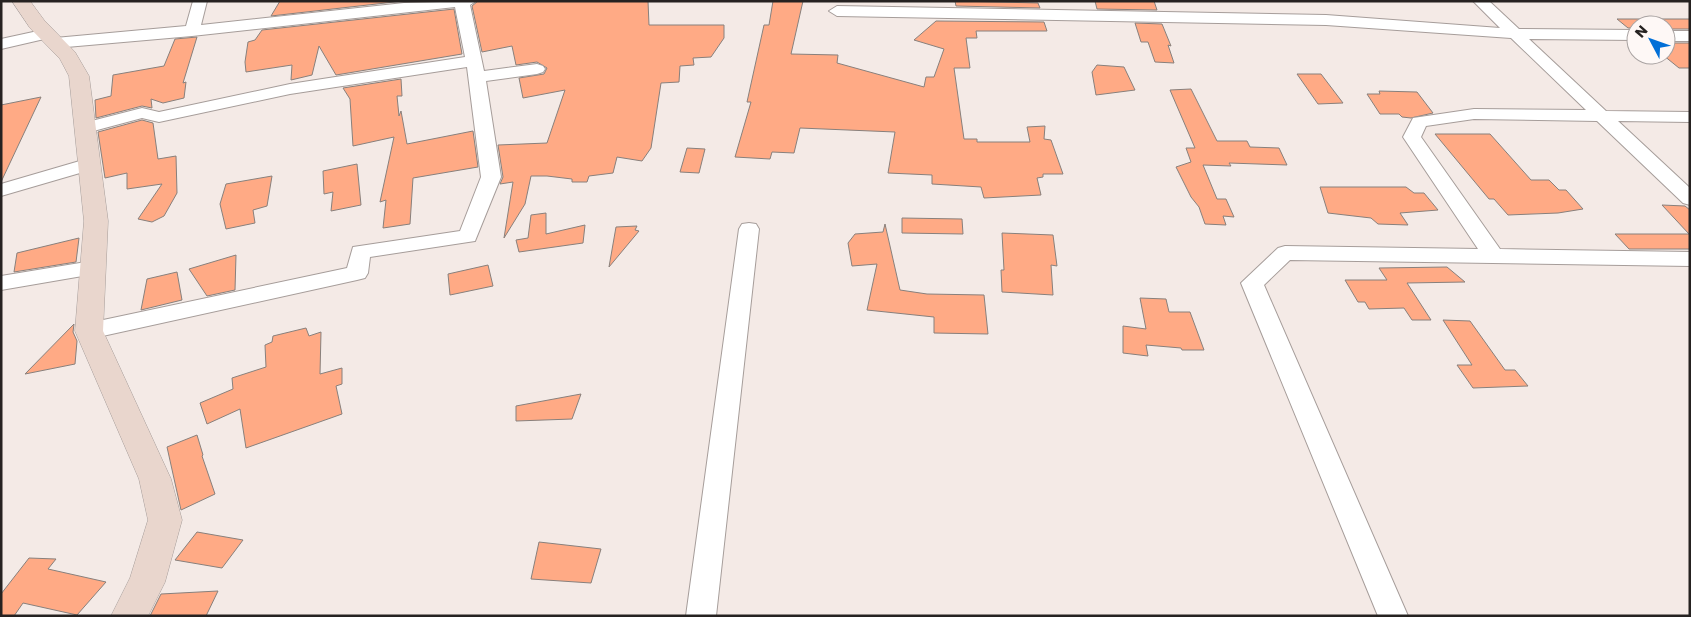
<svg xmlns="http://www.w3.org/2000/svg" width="1691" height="617" viewBox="0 0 1691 617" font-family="Poppins,sans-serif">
  <rect width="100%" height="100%" fill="#f4eae6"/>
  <!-- building -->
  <path fill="#ffaa85" stroke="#88807c" d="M 280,1 L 403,1 L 271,16 Z
    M 478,1 L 648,1 L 649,25 L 724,25 L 724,38 L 711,57 L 693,58 L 694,65 L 680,66 L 679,82 L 661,83 L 651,148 L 642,161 L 617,157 L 613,173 L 589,176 L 587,182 L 572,182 L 572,179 L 547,176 L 531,176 L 525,204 L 504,238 L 513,182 L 500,184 L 503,177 L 498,145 L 547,143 L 565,90 L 523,98 L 519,78 L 544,74 L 547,68 L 537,62 L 516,65 L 512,46 L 482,52 L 472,6 Z
    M 773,1 L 803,1 L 791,54 L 838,55 L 837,63 L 924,87 L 926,77 L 934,77 L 944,49 L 914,40 L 936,21 L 1044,22 L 1047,31 L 976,31 L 977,38 L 966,38 L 970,68 L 954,68 L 964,139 L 977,139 L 977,142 L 1030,142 L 1027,127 L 1045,126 L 1044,139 L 1051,140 L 1063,174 L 1043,174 L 1043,177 L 1037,178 L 1041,195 L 984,198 L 981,187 L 932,184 L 932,175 L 888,173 L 895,132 L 800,128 L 794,153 L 772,152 L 770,159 L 735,157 L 751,102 L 747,102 L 764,25 L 769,25 Z
    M 955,1 L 1038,3 L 1040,8 L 956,6 Z
    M 1095,1 L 1154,1 L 1157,10 L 1097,9 Z
    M 454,9 L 462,54 L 336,75 L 319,46 L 312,75 L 291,80 L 292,65 L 246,72 L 245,62 L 248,42 L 255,40 L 262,30 Z
    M 1617,19 L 1690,19 L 1690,29 L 1666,29 L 1666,25 L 1636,25 L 1636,28 L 1628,28 Z
    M 1135,23 L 1162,24 L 1171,46 L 1168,45 L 1174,63 L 1155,62 L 1148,42 L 1141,42 Z
    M 197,37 L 183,83 L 186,82 L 184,98 L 163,103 L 151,99 L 152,108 L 142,106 L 96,118 L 95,100 L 111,96 L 113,75 L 164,66 L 175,39 Z
    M 1666,43 L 1690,43 L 1690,68 L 1679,68 L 1663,55 L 1666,55 Z
    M 1097,65 L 1124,67 L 1135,90 L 1096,95 L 1092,72 Z
    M 1297,74 L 1321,74 L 1343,103 L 1318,104 Z
    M 401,79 L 402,96 L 397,96 L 399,116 L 401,111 L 407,144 L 473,131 L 478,167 L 413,178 L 410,224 L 383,228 L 386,200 L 380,202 L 394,137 L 353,146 L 350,99 L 343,88 Z
    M 1191,89 L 1217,141 L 1247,141 L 1250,147 L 1279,148 L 1287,165 L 1229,163 L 1231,166 L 1203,165 L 1217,199 L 1226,199 L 1234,217 L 1223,216 L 1226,225 L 1205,224 L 1199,207 L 1191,197 L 1176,167 L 1191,162 L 1186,148 L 1195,148 L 1170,90 Z
    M 1379,91 L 1417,92 L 1433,113 L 1411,118 L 1402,117 L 1399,114 L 1380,114 L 1367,94 L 1380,94 Z
    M 41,97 L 1,182 L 1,105 Z
    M 142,120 L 153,123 L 158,159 L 176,156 L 177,193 L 164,216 L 152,222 L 138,219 L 162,184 L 127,189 L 127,173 L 105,178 L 98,132 Z
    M 1435,134 L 1490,134 L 1531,180 L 1549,180 L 1559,190 L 1566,190 L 1583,209 L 1558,213 L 1508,215 L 1494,199 L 1489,199 Z
    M 687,148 L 705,149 L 699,173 L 680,172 Z
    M 357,164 L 361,205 L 331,211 L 333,192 L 324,194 L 323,171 Z
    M 272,176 L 267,206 L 253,210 L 255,223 L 226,229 L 220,204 L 226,184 Z
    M 1320,187 L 1406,187 L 1414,193 L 1424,193 L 1438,210 L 1400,213 L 1408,225 L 1378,224 L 1371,218 L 1328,213 Z
    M 1662,205 L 1685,206 L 1690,210 L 1690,249 L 1629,249 L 1615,234 L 1689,234 Z
    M 546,213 L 546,234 L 585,225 L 583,243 L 519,252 L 516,240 L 528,238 L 531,215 Z
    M 902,218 L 962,219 L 963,234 L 902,233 Z
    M 885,224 L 900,290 L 927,294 L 984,295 L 988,334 L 934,333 L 934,317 L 867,310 L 877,264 L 852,266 L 848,243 L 855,234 L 883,232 Z
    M 637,226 L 635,230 L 639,231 L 609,267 L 616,227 Z
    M 1002,233 L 1053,235 L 1057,266 L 1051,265 L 1053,295 L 1002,292 L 1001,270 L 1004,270 Z
    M 79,238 L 76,262 L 14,272 L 17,253 Z
    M 236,255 L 235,290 L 207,296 L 189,269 Z
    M 488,265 L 493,286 L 450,295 L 448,274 Z
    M 1447,267 L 1465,282 L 1407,283 L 1431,320 L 1412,320 L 1404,308 L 1369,309 L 1365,302 L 1358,302 L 1345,280 L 1387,280 L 1379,268 Z
    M 177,272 L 182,300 L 141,310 L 147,279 Z
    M 1140,298 L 1166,299 L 1169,312 L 1190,312 L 1204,350 L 1182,350 L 1181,348 L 1146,345 L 1148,356 L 1123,353 L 1123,326 L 1146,329 Z
    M 1443,320 L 1470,321 L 1505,370 L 1515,370 L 1528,386 L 1473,388 L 1457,365 L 1472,365 Z
    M 74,324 L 73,332 L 77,341 L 75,364 L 25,374 Z
    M 306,328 L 309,336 L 321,332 L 320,374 L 342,368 L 342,384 L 336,386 L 342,414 L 246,448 L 240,409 L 207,424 L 200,403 L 233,389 L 232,378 L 266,367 L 265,345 L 272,342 L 273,336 Z
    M 581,394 L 572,419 L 516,421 L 516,406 Z
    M 197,435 L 203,455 L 202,456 L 215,494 L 181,510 L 167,447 Z
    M 197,532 L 243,540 L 222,568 L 175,560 Z
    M 539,542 L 601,549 L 591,583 L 531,579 Z
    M 29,558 L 56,559 L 48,569 L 106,582 L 77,615 L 23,603 L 14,616 L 1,616 L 1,594 Z
    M 218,591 L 206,616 L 150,616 L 161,594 Z"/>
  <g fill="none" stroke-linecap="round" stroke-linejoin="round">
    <!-- street casing -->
    <g stroke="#a69d9a" stroke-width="2">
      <path id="street" d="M 193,1 L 207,1 L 201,25 L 404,3 L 476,1 L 470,5 L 484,71 L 537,64 L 543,66 L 545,69 L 543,72 L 537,74 L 486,81 L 501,177 L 475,241 L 370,257 L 368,273 L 365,278 L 357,280 L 89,339 L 81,337 L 77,331 L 81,325 L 89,323 L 347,268 L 353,247 L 460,231 L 481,177 L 467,67 L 290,94 L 159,122 L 142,118 L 86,133 L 80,132 L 77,128 L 80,124 L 142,108 L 159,112 L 290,84 L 465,57 L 455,7 L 192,36 L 55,48 L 47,43 L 55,38 L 186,26 Z
        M 1473,1 L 1489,1 L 1519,29 L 1636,30 L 1636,40 L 1529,39 L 1606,111 L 1690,112 L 1690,122 L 1618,121 L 1690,188 L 1690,205 L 1683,203 L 1597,121 L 1474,119 L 1426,126 L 1421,137 L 1500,249 L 1690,252 L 1690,266 L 1290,260 L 1264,285 L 1408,616 L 1378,616 L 1241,283 L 1278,248 L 1285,246 L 1478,249 L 1403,137 L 1413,118 L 1474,109 L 1586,110 L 1511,38 L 1326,25 L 837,16 L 829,11 L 837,6 L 1326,15 L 1500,28 Z
        M 47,29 L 53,31 L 55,34 L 53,37 L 1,49 L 1,39 Z
        M 1666,31 L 1690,31 L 1690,41 L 1666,41 Z
        M 90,158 L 97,160 L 99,164 L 97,168 L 1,196 L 1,184 Z
        M 749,223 L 756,224 L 759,229 L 716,616 L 686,616 L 739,229 L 742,224 Z
        M 92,261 L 100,263 L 103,268 L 100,273 L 1,290 L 1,276 Z"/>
    </g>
    <!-- secondary casing -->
    <g stroke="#a69d9a" stroke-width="1">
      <path id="secondary" d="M 12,1 L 30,1 L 44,20 L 75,52 L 89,76 L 108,221 L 103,331 L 171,479 L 182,520 L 165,582 L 148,616 L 111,616 L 130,578 L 148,520 L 139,479 L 75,331 L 84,221 L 69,76 L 60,59 L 30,28 Z"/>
    </g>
    <!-- street -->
    <use href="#street" fill="#fff" fill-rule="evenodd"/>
    <!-- secondary -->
    <use href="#secondary" fill="#e9d6cd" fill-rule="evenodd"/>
  </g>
  <!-- border -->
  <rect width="1691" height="617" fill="none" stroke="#262221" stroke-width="5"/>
  <!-- north arrow -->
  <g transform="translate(1651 40) rotate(311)"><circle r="24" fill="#fef8f6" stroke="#a8a2a1"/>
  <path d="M0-4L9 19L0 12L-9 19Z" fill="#016fd7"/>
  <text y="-8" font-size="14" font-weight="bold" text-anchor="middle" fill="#262221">N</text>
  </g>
</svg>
